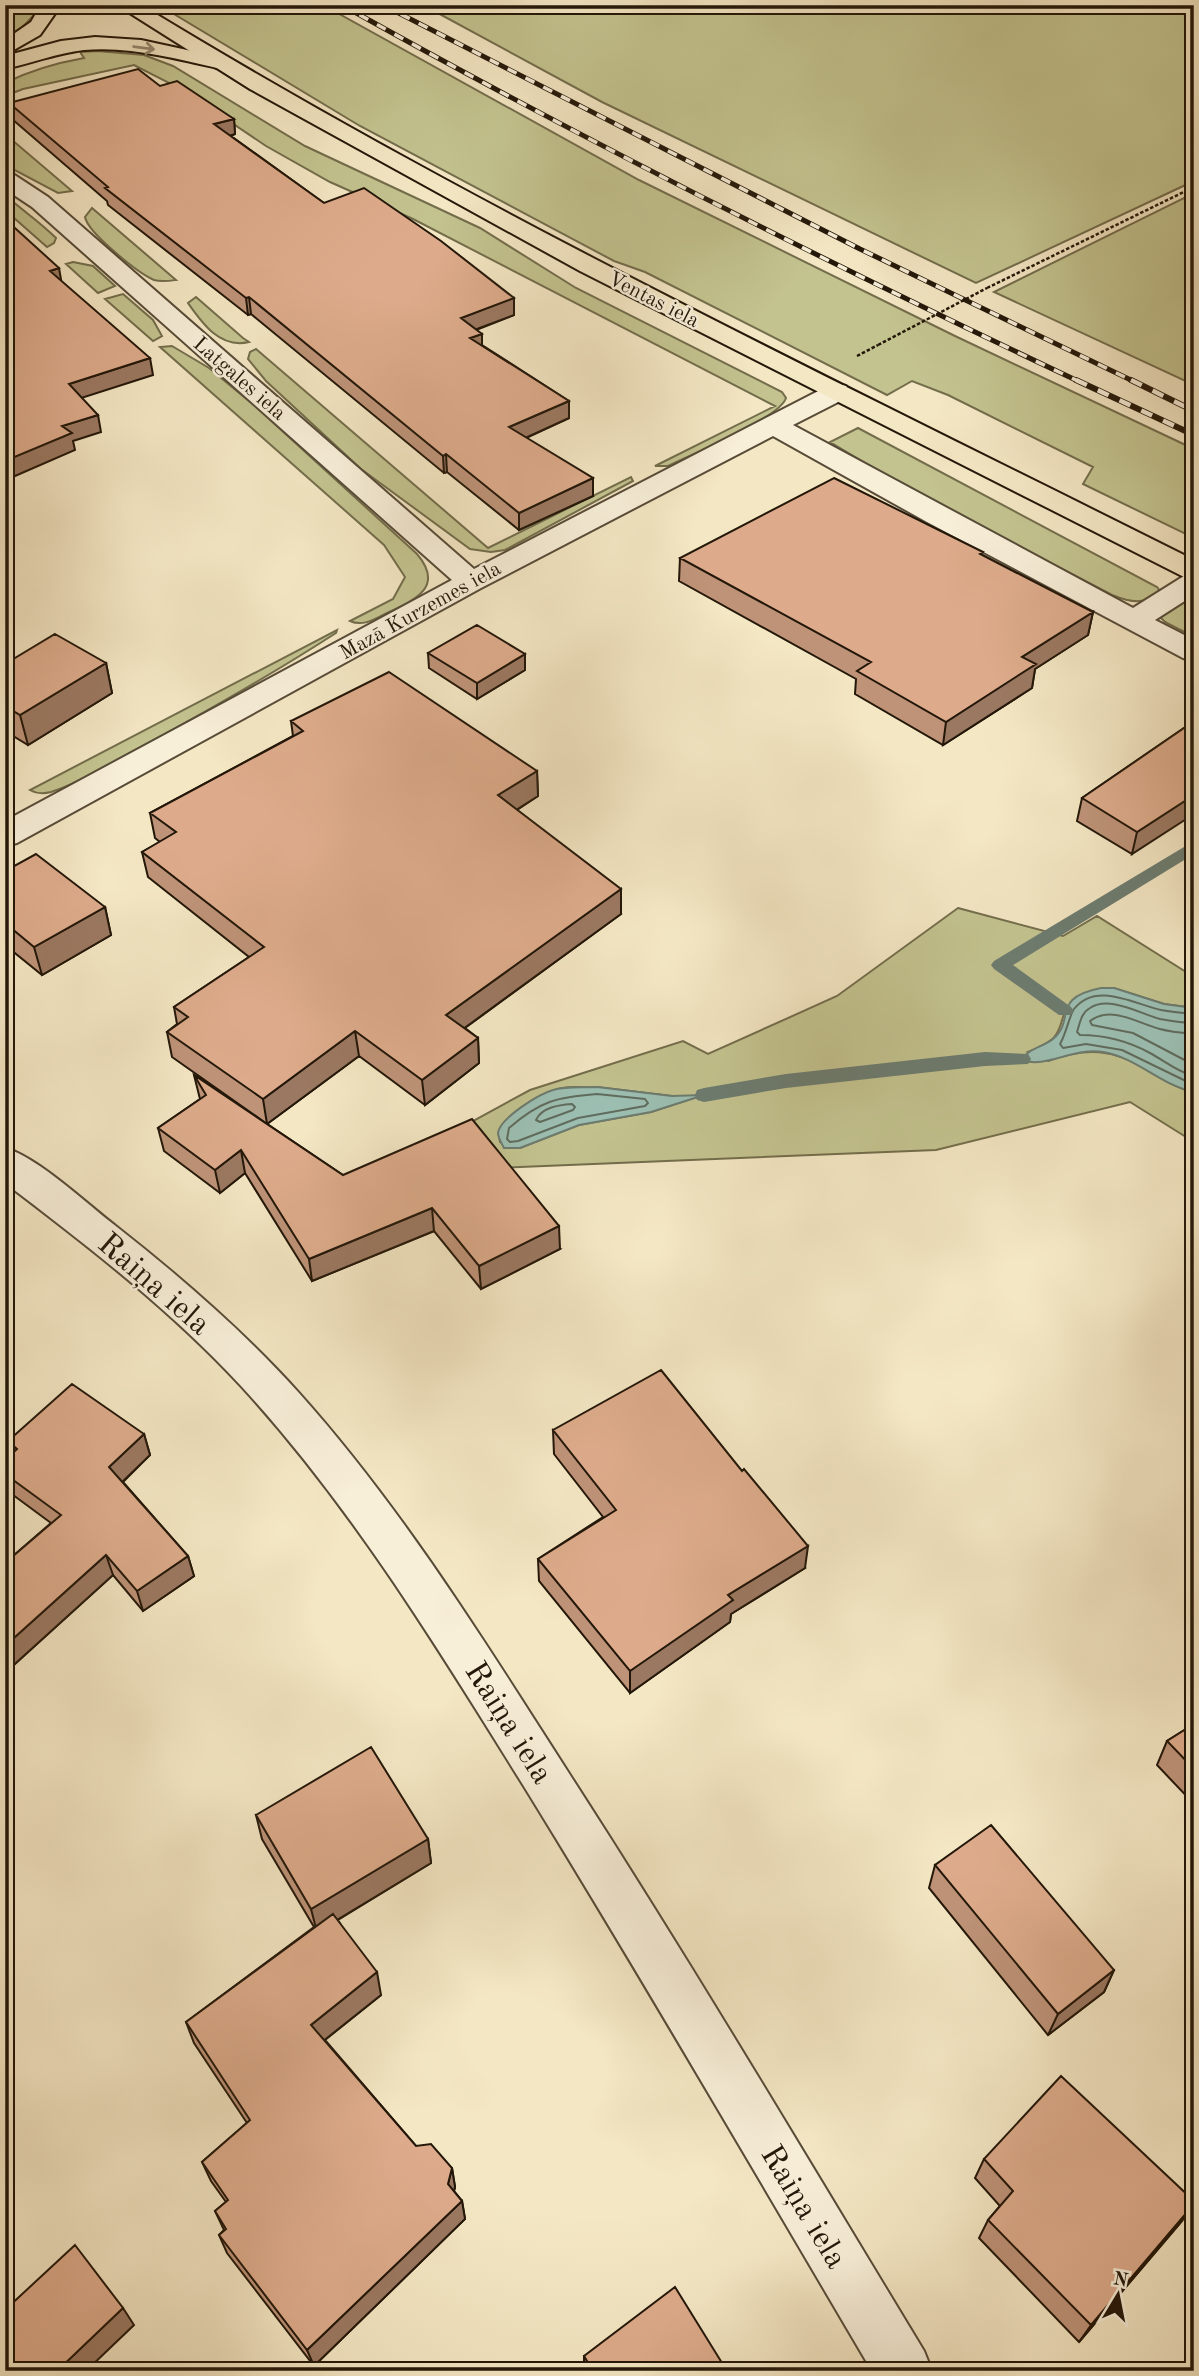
<svg xmlns="http://www.w3.org/2000/svg" width="1199" height="2376" viewBox="0 0 1199 2376" font-family="'Old Standard TT',serif">
  <rect width="100%" height="100%" fill="#f4e7c4"/>
  <filter id="stains"><feTurbulence type="fractalNoise" baseFrequency=".00286" numOctaves="4"/><feColorMatrix values="0 0 0 0 .2 0 0 0 0 .09 0 0 0 0 .02 0 0 0 .5 -.17"/></filter>
  <radialGradient id="worn" r=".72"><stop offset=".6" stop-color="#630" stop-opacity="0"/><stop offset="1" stop-color="#630" stop-opacity=".3"/></radialGradient>
  <!-- green -->
  <path fill="#c3c38f" stroke="#736d4c" stroke-width="2" fill-rule="evenodd" d="M 5,5 L 36,5 L 33,16 L 18,32 L 5,29 Z
    M 159,5 L 323,5 L 639,180 L 955,336 L 1194,449 L 1194,538 L 1083,484 L 1093,467 L 948,395 L 912,381 L 887,395 L 645,272 L 614,261 L 360,126 Z
    M 423,5 L 726,5 L 743,11 L 757,5 L 1194,5 L 1194,181 L 976,283 L 602,102 Z
    M 98,51 L 144,55 L 173,66 L 305,146 L 480,228 L 576,288 L 782,392 L 786,398 C 780,418 690,455 668,466 L 655,466 L 775,406 L 413,219 L 330,182 L 266,146 L 183,90 L 134,65 L 23,89 L 5,96 L 5,83 C 31,70 56,63 84,58 L 80,52 Z
    M 5,134 L 72,191 L 58,193 L 5,165 Z
    M 1194,193 L 1194,385 L 994,292 Z
    M 5,195 C 22,210 40,222 56,238 L 54,243 L 47,247 L 5,210 Z
    M 92,208 L 176,280 C 168,281 161,282 154,280 C 138,273 88,233 85,217 Z
    M 73,262 L 93,266 L 115,286 L 98,293 L 66,264 Z
    M 123,294 L 153,320 L 162,336 L 153,341 L 105,299 Z
    M 196,297 L 243,338 L 249,342 C 220,349 202,323 188,303 Z
    M 172,346 L 209,368 L 255,406 L 417,554 C 445,587 415,600 387,613 C 375,619 363,627 350,621 L 393,599 L 405,577 L 384,545 L 160,347 Z
    M 256,349 L 488,548 L 631,477 L 633,481 L 505,550 L 491,552 L 470,549 L 361,469 L 266,381 L 248,359 L 250,352 Z
    M 858,428 L 1157,587 L 1160,591 C 1147,606 1129,602 1112,595 L 912,491 L 830,442 Z
    M 1179,601 L 1194,604 L 1194,637 L 1165,622 L 1159,616 Z
    M 337,630 L 336,633 C 274,673 211,709 147,744 C 116,760 84,781 51,792 C 43,794 37,794 30,790 Z
    M 958,908 L 1063,936 L 1097,916 L 1194,977 L 1194,1008 L 1164,1004 L 1114,988 L 1066,1007 C 1057,1037 1059,1039 1028,1052 L 1048,1061 C 1086,1047 1113,1049 1149,1070 C 1164,1080 1176,1088 1194,1092 L 1194,1142 L 1130,1102 L 936,1150 L 495,1168 L 462,1127 L 530,1090 L 683,1041 L 708,1054 L 837,996 ZM 597,1087 L 672,1096 L 700,1096 L 651,1112 L 579,1125 L 520,1148 L 500,1142 C 495,1118 542,1091 563,1088 C 573,1086 586,1088 597,1087 Z"/>
  <!-- water -->
  <path fill="#9cc0b4" stroke="#6c7c70" stroke-width="2" d="M 1101,988 L 1114,988 L 1164,1004 L 1194,1008 L 1194,1092 C 1160,1085 1138,1058 1103,1052 C 1073,1047 1046,1069 1022,1060 C 1027,1049 1043,1047 1053,1039 C 1076,1020 1050,998 1101,988 Z
    M 597,1087 L 672,1096 L 704,1095 L 651,1112 L 579,1125 L 520,1148 L 504,1148 C 502,1144 498,1138 498,1133 C 500,1118 539,1094 553,1090 C 566,1086 582,1088 597,1087 Z"/>
  <g fill="none" stroke-linecap="round" stroke-linejoin="round">
    <!-- shore -->
    <path stroke="#606c5e" stroke-width="2" d="M 1194,1014 C 1183,1013 1172,1012 1161,1010 C 1134,1004 1096,981 1074,1009 C 1070,1014 1066,1034 1060,1044 L 1063,1048 L 1086,1044 L 1122,1050 L 1194,1085
      M 1194,1023 C 1183,1023 1171,1021 1160,1019 C 1141,1014 1109,995 1090,1008 C 1081,1013 1080,1023 1077,1032 L 1080,1035 C 1105,1035 1128,1041 1150,1053 C 1165,1061 1177,1072 1194,1076
      M 1194,1034 C 1183,1033 1171,1032 1160,1029 C 1137,1023 1112,1005 1090,1021 L 1092,1025 L 1133,1033 L 1194,1065
      M 597,1094 L 645,1099 L 648,1103 L 645,1106 L 578,1118 L 518,1141 L 510,1142 L 507,1139 L 509,1128 C 540,1101 557,1097 597,1094 Z
      M 572,1104 L 575,1107 L 573,1110 L 540,1122 L 536,1120 C 542,1107 559,1105 572,1104 Z"/>
    <!-- stream -->
    <path fill="#6c7c70" fill-rule="evenodd" d="M 1194,841 L 1194,854 L 1013,965 L 1071,1007 L 1074,1011 L 1071,1015 L 1059,1015 L 994,969 L 991,965 L 994,961 Z
      M 985,1052 L 1028,1054 L 1031,1059 L 1028,1064 L 985,1066 L 786,1088 L 704,1102 L 697,1100 L 695,1095 L 697,1090 L 704,1088 L 786,1074 Z"/>
    <!-- minor casing -->
    <g stroke="#574b38" stroke-width="4">
      <path id="minor" d="M 5,172 L 13,174 L 48,197 L 474,569 L 828,386 L 837,384 L 846,386 L 850,392 L 846,398 L 793,425 L 1133,608 L 1184,576 L 1194,573 L 1194,595 L 1155,620 L 1194,640 L 1194,661 L 1183,658 L 927,522 L 773,436 L 481,588 L 17,843 L 5,846 L 5,821 L 452,580 L 32,207 L 5,189 Z
        M 5,1148 C 39,1158 88,1205 117,1227 C 182,1278 244,1332 299,1393 C 403,1509 486,1644 570,1775 C 692,1964 807,2158 924,2351 L 932,2371 L 872,2371 C 757,2176 644,1981 525,1788 C 439,1650 353,1508 242,1387 C 171,1310 88,1246 5,1183 Z"/>
    </g>
    <!-- major casing -->
    <g stroke="#231709" stroke-width="4">
      <path id="major" d="M 41,5 L 61,5 L 40,35 L 5,55 L 5,40 L 31,22 Z
        M 95,37 L 141,40 L 224,58 L 227,62 L 224,66 L 217,68 C 174,58 128,46 84,50 C 57,53 32,63 5,69 L 5,56 L 61,41 Z"/>
    </g>
    <!-- highway casing -->
    <g stroke="#231709" stroke-width="4">
      <path id="highway" d="M 117,5 L 141,5 C 480,212 839,382 1194,560 L 1194,580 L 1184,577 L 580,271 L 250,89 Z"/>
    </g>
    <!-- path -->
    <path stroke="#231709" stroke-width="2.5" stroke-dasharray="3.5 2" stroke-linecap="butt" d="M 987,288 L 1194,187
      M 857,356 L 878,345"/>
    <!-- minor -->
    <use href="#minor" fill="#f8efd9" fill-rule="evenodd"/>
    <!-- major -->
    <use href="#major" fill="#f4e7c4" fill-rule="evenodd"/>
    <!-- highway -->
    <use href="#highway" fill="#f4e7c4" fill-rule="evenodd"/>
    <!-- rail-far1 casing -->
    <g stroke="#231709" stroke-width="5">
      <path id="rail-far1" d="M 342,5 C 583,140 830,264 1080,382
        M 383,5 L 860,249 L 1135,382"/>
    </g>
    <!-- rail casing -->
    <g stroke="#231709" stroke-width="6">
      <path id="rail" d="M 1076,380 L 1194,435
        M 1131,380 L 1194,411"/>
    </g>
    <!-- rail-far1 -->
    <use href="#rail-far1" stroke="#f8efd9" stroke-width="3.5" stroke-dasharray="10" stroke-linecap="butt"/>
    <!-- rail -->
    <use href="#rail" stroke="#f8efd9" stroke-width="4.5" stroke-dasharray="12" stroke-linecap="butt"/>
    <!-- path-bridge -->
    <path stroke="#231709" stroke-width="2.5" stroke-dasharray="3.5 2" stroke-linecap="butt" d="M 878,345 L 987,288"/>
  </g>
  <!-- wall -->
  <path fill="#be9378" stroke="#231709" stroke-width="2" d="M 160,86 L 234,119 L 235,134 L 231,136 L 324,203 L 514,298 L 514,315 L 476,330 L 482,345 L 569,401 L 569,418 L 526,438 L 593,496 L 519,530 L 447,472 L 444,473 L 251,314 L 248,315 L 108,205 L 107,201 L 12,119 L 9,103 Z
    M 982,555 L 1093,612 L 1088,635 L 1035,669 L 1032,688 L 943,745 L 855,694 L 856,679 L 679,581 L 680,558 Z
    M 428,653 L 525,654 L 525,670 L 477,699 L 429,668 Z
    M 106,663 L 112,693 L 28,745 L 5,731 L 5,664 Z
    M 291,721 L 537,771 L 538,796 L 517,810 L 621,914 L 465,1028 L 478,1038 L 479,1063 L 425,1105 L 359,1056 L 267,1124 L 172,1057 L 167,1032 L 177,1024 L 174,1007 L 249,957 L 148,877 L 142,852 L 160,842 L 155,838 L 150,813 L 293,736 Z
    M 1187,726 L 1132,854 L 1077,821 L 1082,798 Z
    M 5,871 L 105,907 L 111,935 L 42,975 L 5,945 Z
    M 194,1075 L 343,1175 L 560,1249 L 481,1289 L 434,1231 L 312,1281 L 245,1173 L 220,1193 L 164,1151 L 158,1128 L 200,1099 Z
    M 553,1430 L 805,1568 L 731,1614 L 730,1622 L 630,1693 L 539,1581 L 538,1559 L 603,1517 L 554,1454 Z
    M 144,1434 L 150,1455 L 123,1482 L 188,1556 L 194,1576 L 143,1611 L 113,1575 L 6,1672 L 5,1672 L 5,1563 L 51,1523 L 5,1489 L 5,1460 L 12,1453 L 8,1441 Z
    M 1194,1724 L 1194,1804 L 1157,1765 L 1167,1741 Z
    M 256,1815 L 428,1839 L 431,1863 L 338,1920 L 381,1995 L 325,2040 L 416,2146 L 452,2168 L 455,2187 L 454,2191 L 462,2201 L 465,2219 L 314,2366 L 227,2253 L 219,2235 L 224,2230 L 215,2211 L 226,2202 L 211,2181 L 202,2162 L 247,2123 L 194,2043 L 186,2022 L 314,1927 L 262,1839 Z
    M 935,1865 L 1114,1970 L 1104,1992 L 1048,2035 L 929,1888 Z
    M 984,2159 L 1182,2221 L 1079,2342 L 979,2238 L 988,2220 L 1000,2206 L 975,2178 Z
    M 584,2356 L 727,2371 L 584,2371 Z"/>
  <!-- shaded-wall -->
  <path fill="#9b7861" stroke="#231709" stroke-width="2" d="M 234,119 L 235,134 L 217,140 L 214,124 Z
    M 59,268 L 62,285 L 50,271 Z
    M 249,297 L 251,314 L 248,315 L 246,298 Z
    M 514,298 L 514,315 L 461,335 L 461,318 Z
    M 482,334 L 482,351 L 470,338 Z
    M 150,358 L 153,375 L 72,401 L 69,384 Z
    M 569,401 L 569,418 L 510,445 L 509,427 Z
    M 98,415 L 101,432 L 73,441 L 75,450 L 8,479 L 5,468 L 5,461 L 62,426 Z
    M 446,454 L 447,472 L 444,473 L 443,456 Z
    M 593,478 L 593,496 L 519,530 L 519,513 Z
    M 1093,612 L 1088,635 L 1035,669 L 1032,688 L 943,745 L 946,722 L 1022,657 Z
    M 525,654 L 525,670 L 477,699 L 477,683 Z
    M 106,663 L 112,693 L 28,745 L 20,715 Z
    M 537,771 L 538,796 L 499,821 L 498,795 Z
    M 1194,795 L 1194,814 L 1132,854 L 1137,832 Z
    M 621,889 L 621,914 L 448,1040 L 446,1015 Z
    M 105,907 L 111,935 L 42,975 L 34,947 Z
    M 355,1031 L 359,1056 L 267,1124 L 263,1099 Z
    M 478,1038 L 479,1063 L 425,1105 L 422,1080 Z
    M 241,1150 L 245,1173 L 220,1193 L 215,1170 Z
    M 432,1208 L 434,1231 L 312,1281 L 309,1259 Z
    M 559,1226 L 560,1249 L 481,1289 L 479,1266 Z
    M 144,1434 L 150,1455 L 116,1488 L 109,1467 Z
    M 808,1546 L 805,1568 L 731,1614 L 730,1622 L 630,1693 L 630,1671 L 728,1595 Z
    M 106,1555 L 113,1575 L 6,1672 L 5,1670 L 5,1646 Z
    M 188,1556 L 194,1576 L 143,1611 L 137,1591 Z
    M 428,1839 L 431,1863 L 317,1932 L 311,1909 Z
    M 1114,1970 L 1104,1992 L 1048,2035 L 1058,2014 Z
    M 377,1972 L 381,1995 L 317,2046 L 311,2025 Z
    M 452,2168 L 455,2187 L 451,2203 L 448,2184 Z
    M 462,2201 L 465,2219 L 314,2366 L 307,2350 Z
    M 1194,2204 L 1182,2221 L 1079,2342 L 1091,2325 Z
    M 123,2308 L 134,2325 L 86,2371 L 57,2371 Z"/>
  <!-- building -->
  <path fill="#ddab8b" stroke="#231709" stroke-width="2" d="M 138,69 L 160,86 L 177,81 L 234,119 L 214,124 L 324,203 L 364,188 L 441,241 L 514,298 L 461,318 L 482,334 L 470,338 L 569,401 L 509,427 L 593,478 L 519,513 L 446,454 L 443,456 L 249,297 L 246,298 L 105,188 L 108,187 L 9,103 Z
    M 5,219 L 59,268 L 50,271 L 150,358 L 69,384 L 98,415 L 62,426 L 72,433 L 5,461 Z
    M 834,478 L 983,552 L 980,554 L 1093,612 L 1022,657 L 1036,664 L 946,722 L 857,671 L 871,662 L 680,558 Z
    M 477,625 L 525,654 L 477,683 L 428,653 Z
    M 55,634 L 106,663 L 20,715 L 5,706 L 5,664 Z
    M 389,672 L 537,771 L 498,795 L 621,889 L 446,1015 L 478,1038 L 422,1080 L 355,1031 L 263,1099 L 167,1032 L 188,1017 L 174,1007 L 264,947 L 142,852 L 176,832 L 150,813 L 303,731 L 291,721 Z
    M 1187,726 L 1194,729 L 1194,795 L 1137,832 L 1082,798 Z
    M 36,854 L 105,907 L 34,947 L 5,923 L 5,871 Z
    M 194,1075 L 343,1175 L 472,1119 L 559,1226 L 479,1266 L 432,1208 L 309,1259 L 241,1150 L 215,1170 L 158,1128 L 206,1095 Z
    M 661,1370 L 742,1471 L 744,1469 L 808,1546 L 728,1595 L 733,1600 L 630,1671 L 538,1559 L 616,1510 L 553,1430 Z
    M 72,1384 L 144,1434 L 109,1467 L 188,1556 L 137,1591 L 106,1555 L 5,1646 L 5,1563 L 61,1515 L 5,1474 L 5,1460 L 17,1449 L 8,1441 Z
    M 1194,1724 L 1194,1769 L 1167,1741 Z
    M 371,1747 L 428,1839 L 311,1909 L 256,1815 Z
    M 991,1825 L 1114,1970 L 1058,2014 L 935,1865 Z
    M 333,1914 L 377,1972 L 311,2025 L 416,2146 L 431,2144 L 452,2168 L 448,2184 L 462,2201 L 307,2350 L 219,2235 L 226,2229 L 215,2211 L 228,2200 L 202,2162 L 250,2120 L 186,2022 Z
    M 1061,2076 L 1194,2201 L 1194,2204 L 1091,2325 L 988,2220 L 1013,2191 L 984,2159 Z
    M 75,2245 L 123,2308 L 57,2371 L 5,2371 L 5,2310 Z
    M 675,2287 L 727,2371 L 593,2371 L 584,2356 Z"/>
  <!-- one-way arrows -->
  <defs><path id="oneway-shaft" d="M-6 0H5M1.5-3L5.5 0L1.5 3" fill="none" stroke-width="1.6" stroke-linecap="round" stroke-linejoin="round" transform="scale(1.75)"/></defs>
  <use stroke="#968970" href="#oneway-shaft" transform="translate(144 48) rotate(8)"/>
  <g text-anchor="middle" stroke-width="5" stroke-linejoin="round" paint-order="stroke">
    <!-- far-street labels -->
    <g font-size="21" fill="#231709" stroke="#f8efd9">
      <text transform="translate(654 299) rotate(27)" y="7">Ventas iela</text>
      <text transform="translate(240 378) rotate(41)" y="7">Latgales iela</text>
      <text transform="translate(420 610) rotate(-29)" y="7">Mazā Kurzemes iela</text>
    </g>
    <!-- near-street labels -->
    <g font-size="32" fill="#231709" stroke="#f8efd9">
      <text transform="translate(155 1283) rotate(41)" y="11">Raiņa iela</text>
      <text transform="translate(510 1722) rotate(58)" y="11">Raiņa iela</text>
      <text transform="translate(805 2206) rotate(59)" y="11">Raiņa iela</text>
    </g>
  </g>
  <!-- margin -->
  <rect width="1199" height="2376" fill="none" stroke="#f4e7c4" stroke-width="28"/>
  <rect x="7" y="7" width="1185" height="2362" fill="none" stroke="#231709" stroke-width="3.5"/>
  <rect x="14" y="14" width="1171" height="2348" fill="none" stroke="#231709" stroke-width="2"/>
  <!-- north arrow -->
  <g transform="translate(1118 2295) rotate(10)" stroke="#f8efd9" stroke-width="5" paint-order="stroke">
  <path d="M0-5L12 26L0 18L-12 26Z" fill="#231709"/>
  <text y="-10" font-size="19" font-weight="bold" text-anchor="middle" fill="#231709">N</text>
  </g>
  <rect width="100%" height="100%" filter="url(#stains)"/>
  <rect width="100%" height="100%" fill="url(#worn)"/>
</svg>
